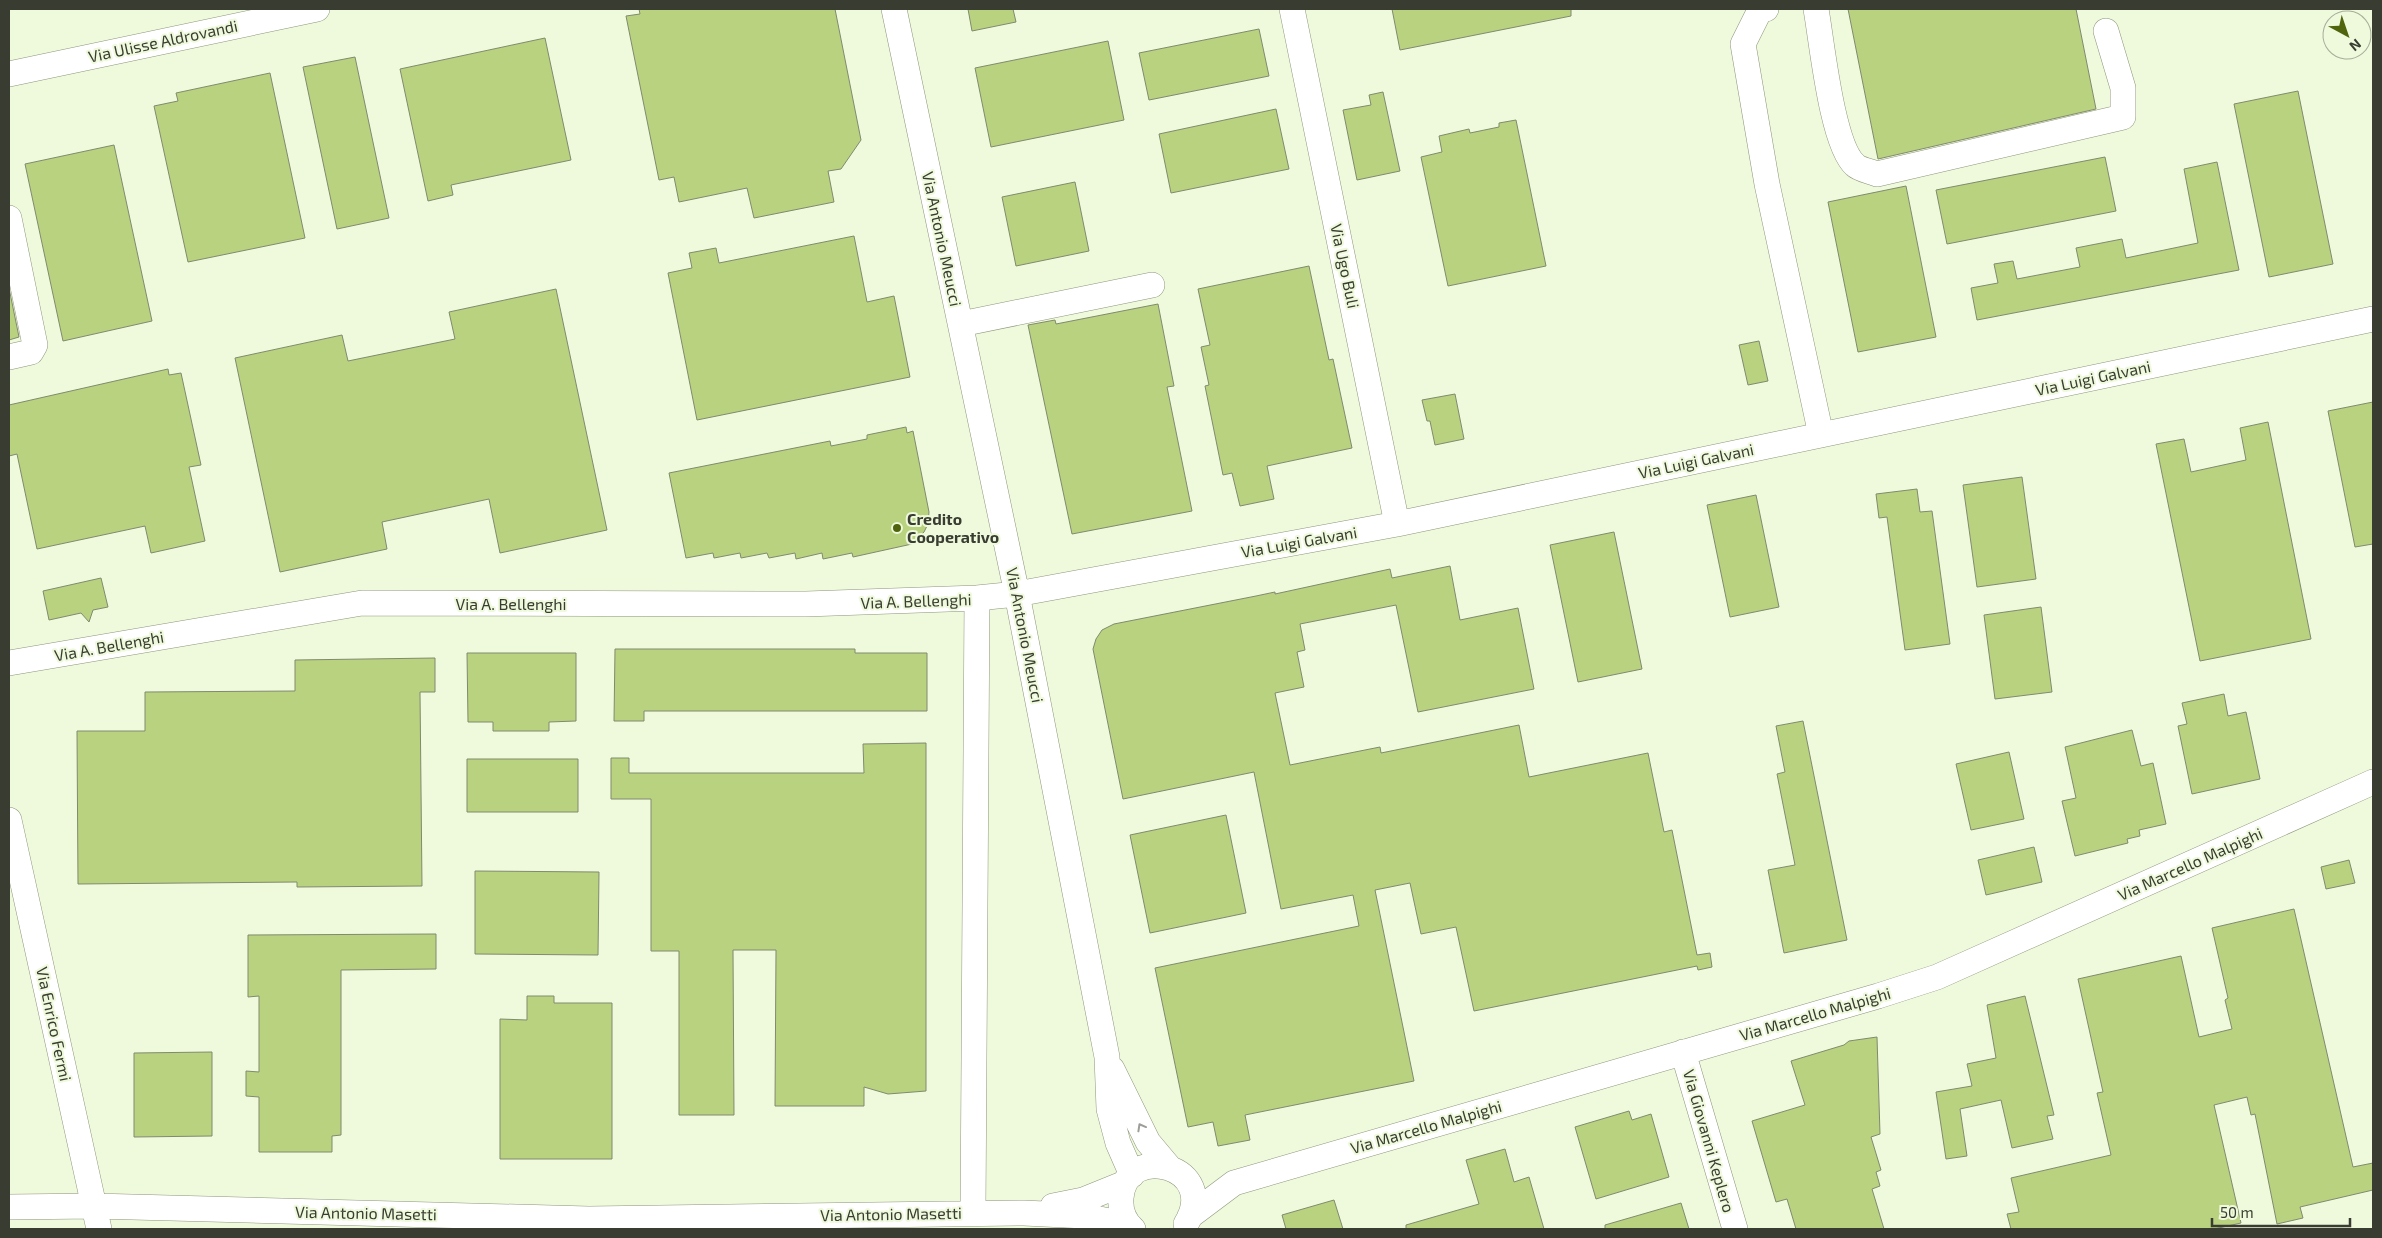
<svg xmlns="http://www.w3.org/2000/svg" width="2382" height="1238" viewBox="0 0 2382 1238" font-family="'Exo 2',sans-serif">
  <rect width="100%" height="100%" fill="#eff9dc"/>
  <!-- building -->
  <path fill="#b9d27f" stroke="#818a6f" d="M 639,9 L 835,9 L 861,140 L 841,169 L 828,171 L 834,202 L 754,218 L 747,188 L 679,202 L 674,177 L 659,180 L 626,16 L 640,14 Z
    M 968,9 L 1013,9 L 1016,22 L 972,31 Z
    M 1392,9 L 1571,9 L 1571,16 L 1400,50 Z
    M 1848,9 L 2076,9 L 2096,109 L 1878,159 Z
    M 1259,29 L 1269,76 L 1149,100 L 1139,53 Z
    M 545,38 L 571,160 L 451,185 L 453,195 L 428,201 L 400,69 Z
    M 1108,41 L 1124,120 L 991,147 L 975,68 Z
    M 355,57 L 389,218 L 337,229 L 303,67 Z
    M 270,73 L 305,238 L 188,262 L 154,106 L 178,101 L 176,93 Z
    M 2298,91 L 2333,264 L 2269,277 L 2234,104 Z
    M 1383,92 L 1400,171 L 1357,180 L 1343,110 L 1371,105 L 1369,95 Z
    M 1276,109 L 1289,169 L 1171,193 L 1159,134 Z
    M 1516,120 L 1546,266 L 1448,286 L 1421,157 L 1442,152 L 1439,136 L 1469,129 L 1470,133 L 1499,127 L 1499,123 Z
    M 114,145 L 152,321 L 63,341 L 25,164 Z
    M 2105,157 L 2116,211 L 1947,244 L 1936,190 Z
    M 2217,162 L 2239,270 L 1977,320 L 1971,288 L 1998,283 L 1994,264 L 2013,261 L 2017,279 L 2080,267 L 2076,248 L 2122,239 L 2126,258 L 2198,243 L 2184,169 Z
    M 1075,182 L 1089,251 L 1016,266 L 1002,197 Z
    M 1906,186 L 1936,337 L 1858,352 L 1828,202 Z
    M 854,236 L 867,302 L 894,296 L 910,377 L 697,420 L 668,273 L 692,268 L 689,253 L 716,248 L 719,263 Z
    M 1309,266 L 1329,360 L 1333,359 L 1352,448 L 1267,466 L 1274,499 L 1240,506 L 1232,473 L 1223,475 L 1205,386 L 1209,385 L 1201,347 L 1210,345 L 1198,289 Z
    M 9,288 L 19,337 L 9,340 Z
    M 556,289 L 607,530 L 500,553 L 489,499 L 382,522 L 387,549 L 280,572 L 235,358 L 342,335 L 348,361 L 455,339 L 449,312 Z
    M 1158,304 L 1174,386 L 1167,387 L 1192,511 L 1072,534 L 1028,325 L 1055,320 L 1056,324 Z
    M 1759,341 L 1768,381 L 1748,385 L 1739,345 Z
    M 168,369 L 169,375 L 181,373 L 201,465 L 189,467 L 205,541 L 151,553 L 145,526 L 37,549 L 17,454 L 9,456 L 9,405 Z
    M 1455,394 L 1464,439 L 1435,445 L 1430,421 L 1427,421 L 1422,400 Z
    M 2373,402 L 2373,544 L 2355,547 L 2328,411 Z
    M 2268,422 L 2311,639 L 2200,661 L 2156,444 L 2184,439 L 2191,472 L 2246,460 L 2240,428 Z
    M 906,427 L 907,433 L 913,431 L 929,512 L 928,524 L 924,532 L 912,544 L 853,557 L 852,553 L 823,559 L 822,553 L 796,559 L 795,553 L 769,558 L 767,553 L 741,558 L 740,553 L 714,558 L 713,553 L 686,558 L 669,473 L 830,441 L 831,446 L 867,439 L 867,435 Z
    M 2022,477 L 2036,579 L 1977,587 L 1963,485 Z
    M 1917,489 L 1920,512 L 1932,511 L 1950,644 L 1905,650 L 1887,517 L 1879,518 L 1876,494 Z
    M 1756,495 L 1779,607 L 1730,617 L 1707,505 Z
    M 1614,532 L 1642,669 L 1578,682 L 1550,545 Z
    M 1450,566 L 1460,620 L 1518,608 L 1534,689 L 1418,712 L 1396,605 L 1300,624 L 1305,650 L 1297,652 L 1304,687 L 1275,693 L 1290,765 L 1380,747 L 1381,753 L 1519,725 L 1529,777 L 1648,753 L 1664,832 L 1672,830 L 1697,955 L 1710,953 L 1712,967 L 1698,970 L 1697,966 L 1474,1011 L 1456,927 L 1421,934 L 1410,883 L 1375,890 L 1414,1081 L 1245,1115 L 1250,1140 L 1218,1146 L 1213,1122 L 1188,1127 L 1155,968 L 1359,926 L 1353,895 L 1281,909 L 1254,772 L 1123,799 L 1093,649 L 1096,639 L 1102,630 L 1114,624 L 1256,596 L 1275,592 L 1275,594 L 1390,569 L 1392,578 Z
    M 101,578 L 108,607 L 93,610 L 89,622 L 81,613 L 49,620 L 43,591 Z
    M 2041,607 L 2052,692 L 1995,699 L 1984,615 Z
    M 615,649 L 855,649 L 855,653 L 927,653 L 927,711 L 644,711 L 644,721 L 614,721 Z
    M 467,653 L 576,653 L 576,721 L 549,722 L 549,731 L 493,731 L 493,722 L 468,722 Z
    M 435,658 L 435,692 L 420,692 L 422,886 L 297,887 L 297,882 L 78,884 L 77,731 L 145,731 L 145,692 L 295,691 L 295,660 Z
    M 2224,694 L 2228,716 L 2246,712 L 2260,779 L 2192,794 L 2178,726 L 2187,724 L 2182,703 Z
    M 1803,721 L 1847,940 L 1784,953 L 1768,870 L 1795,865 L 1777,774 L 1785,772 L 1776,726 Z
    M 2132,730 L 2141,766 L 2153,763 L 2166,824 L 2139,830 L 2140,836 L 2127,839 L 2128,843 L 2075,856 L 2062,801 L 2076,798 L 2065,747 Z
    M 926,743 L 926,1091 L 888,1094 L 864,1087 L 864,1106 L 775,1106 L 776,950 L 733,950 L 734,1115 L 679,1115 L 679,951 L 651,951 L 651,799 L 611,799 L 611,758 L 629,758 L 629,773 L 864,773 L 863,744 Z
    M 2009,752 L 2024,819 L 1971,830 L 1956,764 Z
    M 467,759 L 578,759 L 578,812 L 467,812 Z
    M 1226,815 L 1246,913 L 1150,933 L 1130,835 Z
    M 2034,847 L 2042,882 L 1986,895 L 1978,860 Z
    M 2349,860 L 2355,883 L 2326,889 L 2321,867 Z
    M 475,871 L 599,872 L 598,955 L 475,954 Z
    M 2294,909 L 2353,1167 L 2373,1163 L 2373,1190 L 2300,1207 L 2303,1218 L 2277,1224 L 2255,1114 L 2251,1115 L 2247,1097 L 2214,1105 L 2241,1223 L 2214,1229 L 2011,1229 L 2007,1214 L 2019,1212 L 2011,1178 L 2111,1155 L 2097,1093 L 2103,1092 L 2078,979 L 2181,956 L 2199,1037 L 2232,1029 L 2225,1000 L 2228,998 L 2212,928 Z
    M 436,934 L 436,969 L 341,970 L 341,1135 L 332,1136 L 332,1152 L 259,1152 L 259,1097 L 246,1096 L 246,1071 L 259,1072 L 259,996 L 248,997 L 248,935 Z
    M 527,996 L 554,996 L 554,1003 L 612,1003 L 612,1159 L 500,1159 L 500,1019 L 527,1020 Z
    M 2025,996 L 2054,1115 L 2047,1116 L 2053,1139 L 2012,1148 L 2001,1100 L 1960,1109 L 1967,1156 L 1946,1159 L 1936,1092 L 1972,1086 L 1967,1064 L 1996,1058 L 1987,1005 Z
    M 1877,1037 L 1880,1134 L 1871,1137 L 1881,1170 L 1876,1172 L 1880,1186 L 1872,1189 L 1884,1229 L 1796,1229 L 1787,1199 L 1776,1202 L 1752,1121 L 1805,1105 L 1791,1061 L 1844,1045 L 1849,1041 Z
    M 212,1052 L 212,1136 L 134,1137 L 134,1053 Z
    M 1629,1111 L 1632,1120 L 1651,1114 L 1669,1177 L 1596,1199 L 1575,1127 Z
    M 1505,1149 L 1514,1182 L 1529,1177 L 1544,1229 L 1406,1229 L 1406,1225 L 1479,1204 L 1466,1160 Z
    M 1334,1200 L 1343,1229 L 1286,1229 L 1282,1215 Z
    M 1681,1203 L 1689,1229 L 1605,1229 L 1605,1225 Z"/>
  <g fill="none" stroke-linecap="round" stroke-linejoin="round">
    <!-- minor casing -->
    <g stroke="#8d967c" stroke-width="26">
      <path id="minor" d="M 894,9 L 1017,594 L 1107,1057 L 1109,1109 L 1118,1143 L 1132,1175
        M 1292,9 L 1397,524
        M 1766,9 L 1760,10 L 1743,44 L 1767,184 L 1821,435
        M 1816,9 C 1822,43 1832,145 1855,165 C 1860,170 1871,171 1877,174 L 2123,117 L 2123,88 L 2106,31
        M 9,74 L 317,9
        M 9,218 L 35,345 L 31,352 L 9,357
        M 961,324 L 1152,285
        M 9,663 L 362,603 L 806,604 L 977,598 L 1017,594 L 1397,524 L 2373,319
        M 9,820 L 99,1229
        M 1683,1052 L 1735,1229
        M 1112,1069 L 1148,1142 L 1169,1167
        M 1053,1206 L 1083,1200 L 1125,1183
        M 9,1207 L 94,1206 L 589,1219 L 1024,1213 L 1085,1216 L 1128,1225
        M 973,1213 L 977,598
        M 1190,1216 L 1234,1183 L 1878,996 L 1937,977 L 2373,782
        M 1133,1229 C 1124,1221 1120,1210 1121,1198 C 1125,1141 1221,1166 1186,1224"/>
    </g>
    <!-- minor -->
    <use href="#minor" stroke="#fff" stroke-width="25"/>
  </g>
  <!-- one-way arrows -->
  <defs><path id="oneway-chevron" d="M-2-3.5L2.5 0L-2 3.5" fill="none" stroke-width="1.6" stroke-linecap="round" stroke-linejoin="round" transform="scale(1.25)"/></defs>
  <use stroke="#9c9e98" href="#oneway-chevron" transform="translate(1141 1127) rotate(-119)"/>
  <!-- markers -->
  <circle fill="#50630d" stroke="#eff9dc" stroke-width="2" cx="897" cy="528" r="5"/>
  <g text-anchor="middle" stroke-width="4" stroke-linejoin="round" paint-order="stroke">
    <!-- street labels -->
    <g font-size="16" fill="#393d31" stroke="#eff9dc">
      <text transform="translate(163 41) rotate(-12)" y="6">Via Ulisse Aldrovandi</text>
      <text transform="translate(942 239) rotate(78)" y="6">Via Antonio Meucci</text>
      <text transform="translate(1345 266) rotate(78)" y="6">Via Ugo Buli</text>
      <text transform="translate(2093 378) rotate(-12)" y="6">Via Luigi Galvani</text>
      <text transform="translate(1696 461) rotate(-12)" y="6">Via Luigi Galvani</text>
      <text transform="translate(1299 542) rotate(-10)" y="6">Via Luigi Galvani</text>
      <text transform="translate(916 601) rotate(-2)" y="6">Via A. Bellenghi</text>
      <text x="511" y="610">Via A. Bellenghi</text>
      <text transform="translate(1025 635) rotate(79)" y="6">Via Antonio Meucci</text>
      <text transform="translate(109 646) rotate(-10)" y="6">Via A. Bellenghi</text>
      <text transform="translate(2190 864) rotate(-24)" y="6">Via Marcello Malpighi</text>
      <text transform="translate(1815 1014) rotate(-16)" y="6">Via Marcello Malpighi</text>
      <text transform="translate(54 1024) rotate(78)" y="6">Via Enrico Fermi</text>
      <text transform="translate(1426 1127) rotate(-16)" y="6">Via Marcello Malpighi</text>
      <text transform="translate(1709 1141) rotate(74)" y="6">Via Giovanni Keplero</text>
      <text transform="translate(366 1213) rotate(1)" y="6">Via Antonio Masetti</text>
      <text transform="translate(891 1214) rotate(-1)" y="6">Via Antonio Masetti</text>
    </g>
    <!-- poi labels -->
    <g font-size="16" font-weight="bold" fill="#393d31" stroke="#eff9dc" text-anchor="start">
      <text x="907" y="525">Credito<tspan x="907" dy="18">Cooperativo</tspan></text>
    </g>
  </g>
  <!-- border -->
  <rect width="2382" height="1238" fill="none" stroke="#393d31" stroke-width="20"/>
  <!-- north arrow -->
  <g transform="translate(2347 35) rotate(140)"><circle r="24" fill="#eff9dc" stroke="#a6ae98"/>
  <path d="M0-4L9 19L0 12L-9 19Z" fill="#50630d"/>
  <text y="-8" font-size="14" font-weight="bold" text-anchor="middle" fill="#393d31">N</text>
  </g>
  <!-- scale -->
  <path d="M2212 1218v8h138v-8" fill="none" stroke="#393d31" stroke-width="2.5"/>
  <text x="2220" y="1218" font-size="15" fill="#393d31" stroke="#eff9dc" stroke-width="4" paint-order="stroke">50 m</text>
</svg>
